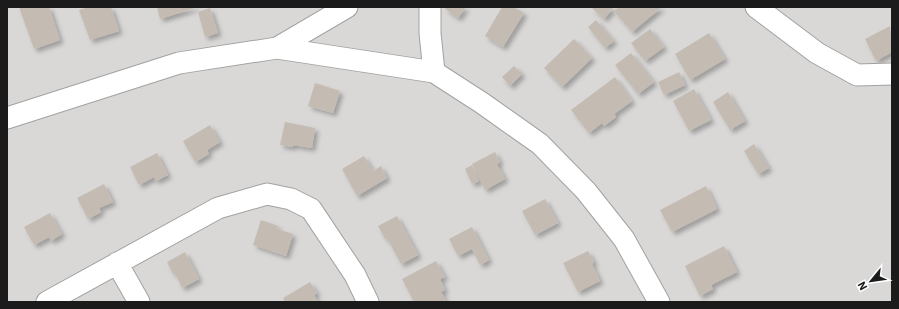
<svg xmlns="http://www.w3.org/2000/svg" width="899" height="309" viewBox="0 0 899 309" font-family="'IBM Plex Sans',sans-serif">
  <defs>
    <filter id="shadow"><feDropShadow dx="3.5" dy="3.5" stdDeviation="2" flood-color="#0004"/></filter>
  </defs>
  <rect width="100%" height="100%" fill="#ede9e0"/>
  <!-- residential -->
  <path fill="#d9d8d7" d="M 7,7 L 892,7 L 892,302 L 7,302 Z"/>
  <!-- building -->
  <path fill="#c4bbb3" filter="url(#shadow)" d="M 19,7 L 49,7 L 60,40 L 34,49 Z
    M 89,7 L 111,7 L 119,31 L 90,40 L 79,10 Z
    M 157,7 L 198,7 L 160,19 Z
    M 443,7 L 466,7 L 458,18 Z
    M 502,7 L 513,7 L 524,13 L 503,47 L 485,36 Z
    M 591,7 L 614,7 L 604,19 Z
    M 619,7 L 662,7 L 632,32 L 614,11 Z
    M 210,8 L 218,33 L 205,37 L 198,12 Z
    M 596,20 L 614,41 L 605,48 L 588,27 Z
    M 890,26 L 892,52 L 876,61 L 865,39 Z
    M 650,29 L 664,47 L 645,61 L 631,43 Z
    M 709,33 L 725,59 L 690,80 L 675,54 Z
    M 574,39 L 592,58 L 562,87 L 544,68 Z
    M 631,53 L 654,82 L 638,94 L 615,65 Z
    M 514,66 L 522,74 L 510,86 L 502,77 Z
    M 679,72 L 685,85 L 664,95 L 658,82 Z
    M 615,77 L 632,101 L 614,114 L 616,117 L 604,126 L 602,123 L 589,133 L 571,110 Z
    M 315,83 L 340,91 L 333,113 L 308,106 Z
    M 694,89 L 711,120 L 689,131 L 673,101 Z
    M 728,92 L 745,121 L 730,130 L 713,102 Z
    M 285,122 L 315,128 L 312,148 L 293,145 L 293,147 L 280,145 Z
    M 210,125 L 220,142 L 207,150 L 209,154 L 195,162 L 183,141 Z
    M 754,144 L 769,168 L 758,174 L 744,151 Z
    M 495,152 L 500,162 L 497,164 L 505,179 L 485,190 L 472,164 Z
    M 157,153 L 168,175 L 156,181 L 154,177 L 139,185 L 130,167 Z
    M 364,156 L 373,171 L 381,166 L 387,178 L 357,196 L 342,169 Z
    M 472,165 L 479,181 L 472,184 L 465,169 Z
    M 104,184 L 113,202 L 99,208 L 101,212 L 88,219 L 77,198 Z
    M 706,186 L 717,209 L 672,232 L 660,210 Z
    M 545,199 L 558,223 L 535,235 L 522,211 Z
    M 50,213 L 62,234 L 51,241 L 49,237 L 34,245 L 24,227 Z
    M 397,216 L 418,255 L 401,264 L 387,238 L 385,239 L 378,226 Z
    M 261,220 L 278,226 L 277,229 L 293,234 L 286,256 L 253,245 Z
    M 472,227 L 489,260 L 480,265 L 472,249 L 458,256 L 449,239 Z
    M 724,246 L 737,272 L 711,285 L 713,289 L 700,296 L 685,266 Z
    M 588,251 L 594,262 L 592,264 L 600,281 L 578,292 L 563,263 Z
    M 185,252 L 199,279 L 182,288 L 175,273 L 173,274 L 167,262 Z
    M 436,261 L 445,277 L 440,279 L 445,290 L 441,292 L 446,301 L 414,302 L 402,279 Z
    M 310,282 L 317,293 L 314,295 L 318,302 L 285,302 L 283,298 Z"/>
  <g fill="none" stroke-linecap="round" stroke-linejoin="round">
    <!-- minor casing -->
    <g stroke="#a2a2a2" stroke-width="23">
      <path id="minor" d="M 430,7 L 430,33 L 434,72
        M 756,7 L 817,53 L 857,75 L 892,74
        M 277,48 L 347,7
        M 7,118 L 179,63 L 277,48 L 434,72 L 482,103 L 540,144 L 586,191 L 624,239 L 659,302
        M 117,263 L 139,302
        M 47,302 L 218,208 L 267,194 L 291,199 L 311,209 L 355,275 L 368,302"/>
    </g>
    <!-- minor -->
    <use href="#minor" stroke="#fff" stroke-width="21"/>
  </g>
  <!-- border -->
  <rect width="899" height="309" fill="none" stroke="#1b1b1b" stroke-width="16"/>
  <!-- north arrow -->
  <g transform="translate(871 281) rotate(241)" stroke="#ffffff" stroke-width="3" paint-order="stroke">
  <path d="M0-3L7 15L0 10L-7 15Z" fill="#1b1b1b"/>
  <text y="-6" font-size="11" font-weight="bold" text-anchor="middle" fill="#1b1b1b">N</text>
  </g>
</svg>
